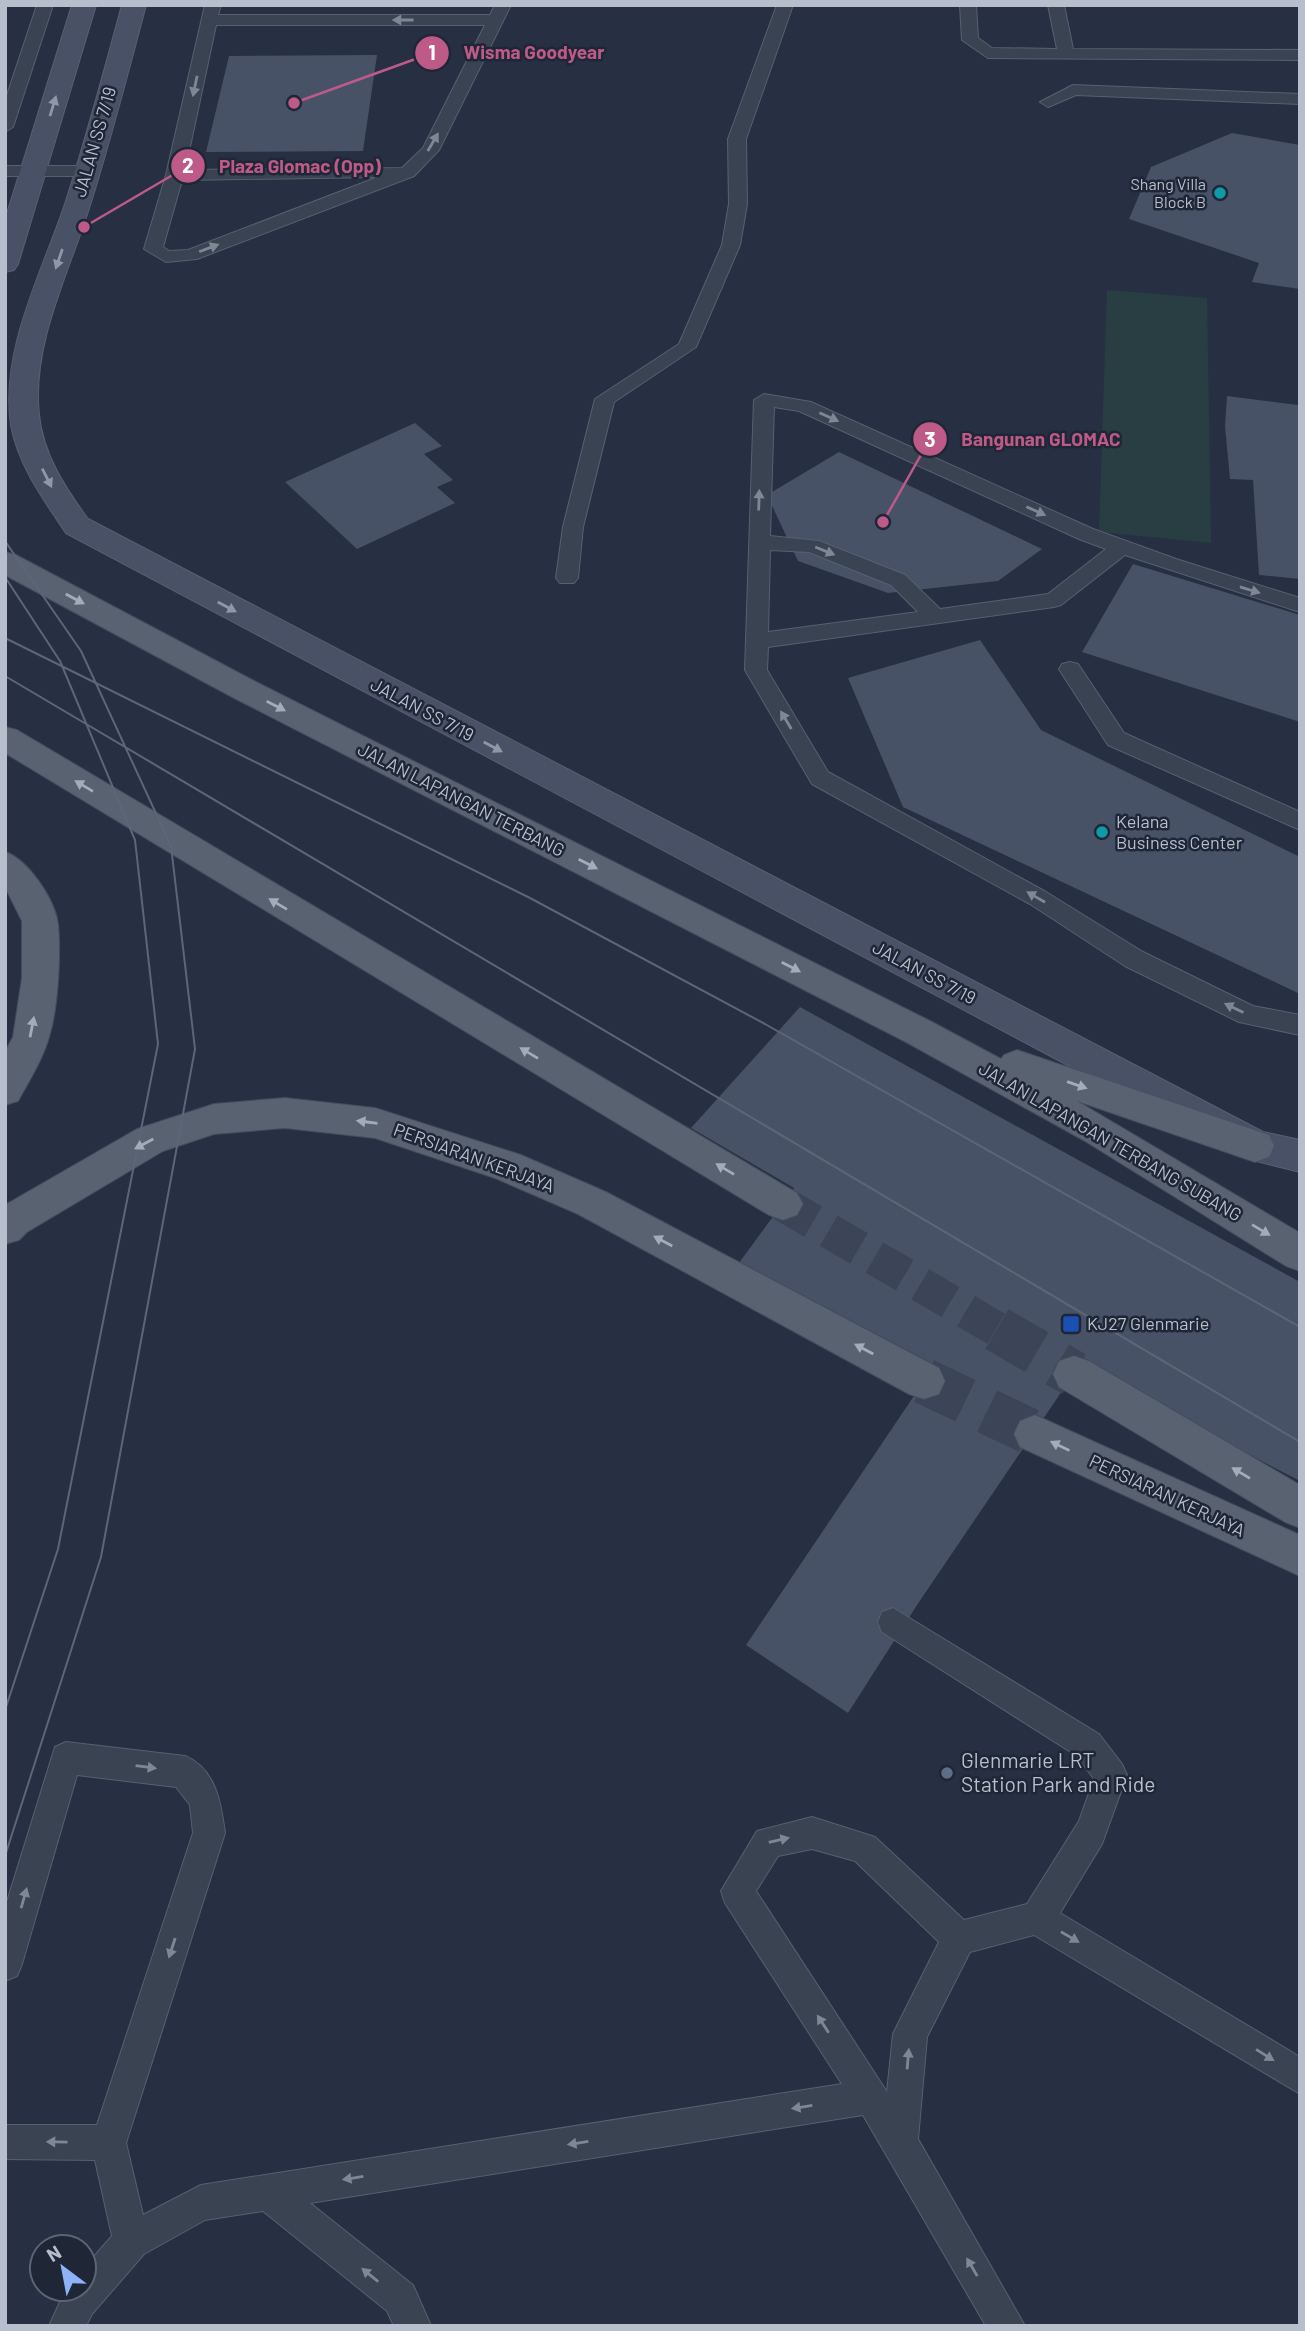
<svg xmlns="http://www.w3.org/2000/svg" width="1305" height="2331" viewBox="0 0 1305 2331" font-family="Barlow,sans-serif">
  <rect width="100%" height="100%" fill="#263042"/>
  <!-- green -->
  <path fill="#283e43" d="M 1107,290 L 1207,298 L 1211,543 L 1099,532 Z"/>
  <!-- building -->
  <path fill="#475266" d="M 377,55 L 363,151 L 206,152 L 229,56 Z
    M 1232,133 L 1300,145 L 1300,289 L 1252,282 L 1259,263 L 1129,219 L 1151,167 Z
    M 1227,396 L 1298,405 L 1300,579 L 1259,575 L 1253,480 L 1230,479 L 1225,426 Z
    M 415,423 L 442,446 L 424,454 L 453,480 L 437,487 L 455,503 L 357,549 L 285,482 Z
    M 839,452 L 1042,549 L 998,581 L 888,593 L 798,561 L 767,495 Z
    M 1133,564 L 1300,615 L 1300,722 L 1082,652 Z
    M 980,640 L 1041,730 L 1300,857 L 1300,994 L 903,807 L 848,678 Z
    M 800,1007 L 1300,1282 L 1300,1481 L 1079,1366 L 917,1605 L 848,1713 L 746,1645 L 924,1381 L 736,1267 L 794,1188 L 691,1128 Z"/>
  <g fill="none" stroke-linecap="round" stroke-linejoin="round">
    <!-- primary-tunnel-far1 -->
    <path stroke="#3c4557" stroke-width="35" stroke-dasharray="35 18" stroke-linecap="butt" d="M 783,1204 L 1000,1331"/>
    <!-- primary-tunnel -->
    <path stroke="#3c4557" stroke-width="46" stroke-dasharray="46 24" stroke-linecap="butt" d="M 997,1329 L 1074,1374
      M 924,1381 L 1035,1434"/>
    <!-- lane casing -->
    <g stroke="#58606f" stroke-width="2">
      <path id="lane" d="M 37,5 L 53,5 L 13,127 L 5,132 L 5,101 Z
        M 205,5 L 221,5 L 218,15 L 490,15 L 495,5 L 511,5 L 439,150 L 414,176 L 197,259 L 166,262 L 144,249 L 166,175 ZM 216,25 L 485,25 L 423,148 L 402,168 L 185,170 ZM 378,177 L 188,250 L 169,251 L 163,247 L 182,180 Z
        M 777,5 L 793,5 L 746,139 L 747,204 L 740,245 L 696,347 L 614,402 L 583,527 L 578,578 L 574,583 L 560,583 L 556,578 L 563,527 L 595,399 L 679,344 L 722,245 L 729,204 L 728,139 Z
        M 960,5 L 976,5 L 978,38 L 992,48 L 1057,49 L 1048,5 L 1064,5 L 1073,49 L 1300,50 L 1300,60 L 988,58 L 962,40 Z
        M 1073,85 L 1300,94 L 1300,104 L 1076,95 L 1048,107 L 1040,102 Z
        M 5,166 L 88,166 L 97,171 L 88,176 L 5,176 Z
        M 764,394 L 811,402 L 1093,529 L 1176,559 L 1300,598 L 1300,612 L 1125,555 L 1061,605 L 1054,607 L 768,647 L 767,670 L 828,772 L 1046,892 L 1143,952 L 1253,1006 L 1300,1015 L 1300,1035 L 1239,1022 L 1125,966 L 1030,904 L 812,784 L 745,670 L 754,400 ZM 774,407 L 799,411 L 1079,539 L 1106,549 L 1048,594 L 940,609 L 905,575 L 819,541 L 770,536 ZM 770,550 L 809,552 L 891,585 L 918,612 L 768,632 Z
        M 1070,662 L 1078,664 L 1124,733 L 1300,812 L 1300,830 L 1108,745 L 1059,669 L 1062,664 Z
        M 893,1608 L 1099,1734 L 1122,1764 L 1127,1775 L 1102,1844 L 1060,1913 L 1300,2057 L 1300,2094 L 1034,1935 L 970,1952 L 927,2037 L 918,2139 L 1025,2326 L 986,2326 L 863,2115 L 310,2203 L 413,2285 L 431,2326 L 394,2326 L 387,2311 L 263,2211 L 205,2220 L 144,2254 L 92,2314 L 86,2326 L 49,2326 L 66,2289 L 84,2289 L 84,2268 L 112,2236 L 95,2160 L 5,2159 L 5,2125 L 97,2125 L 193,1833 L 190,1805 L 176,1787 L 77,1775 L 22,1964 L 17,1976 L 5,1981 L 5,1908 L 55,1747 L 66,1742 L 185,1756 C 216,1769 221,1803 225,1833 L 126,2143 L 143,2215 L 201,2185 L 842,2084 L 725,1903 L 721,1891 L 757,1831 L 812,1817 L 875,1837 L 964,1920 L 1027,1904 L 1079,1821 L 1094,1779 L 1077,1756 L 882,1632 L 878,1622 L 882,1612 ZM 812,1849 L 855,1861 L 939,1942 L 893,2034 L 887,2092 L 756,1891 L 778,1856 Z"/>
    </g>
    <!-- secondary casing -->
    <g stroke="#58606f" stroke-width="2">
      <path id="secondary" d="M 72,5 L 96,5 L 18,264 L 14,270 L 5,272 L 5,220 Z
        M 122,5 L 146,5 C 128,72 111,139 90,205 C 70,271 31,343 39,415 C 43,454 65,488 88,519 L 1263,1132 L 1300,1140 L 1300,1172 L 1241,1157 L 66,533 C 44,500 18,465 11,425 C 0,350 42,273 65,204 C 86,139 104,72 122,5 Z"/>
    </g>
    <!-- primary casing -->
    <g stroke="#444b5b" stroke-width="2">
      <path id="primary" d="M 5,552 L 16,555 L 258,683 L 932,1022 L 1001,1059 L 1004,1055 L 1017,1050 L 1269,1135 L 1274,1146 L 1269,1157 L 1255,1162 L 1077,1101 L 1300,1233 L 1300,1271 L 1286,1266 L 1085,1141 L 906,1042 L 236,699 L 5,575 Z
        M 5,727 L 17,730 L 797,1193 L 803,1204 L 797,1215 L 783,1220 L 769,1215 L 5,753 Z
        M 5,852 C 28,859 55,900 58,924 C 61,953 58,1009 49,1037 C 43,1059 29,1081 18,1101 L 5,1105 L 5,1052 L 13,1037 L 22,978 L 22,921 L 5,887 Z
        M 285,1098 L 375,1108 L 521,1155 L 606,1192 L 939,1368 L 945,1381 L 939,1394 L 924,1399 L 909,1394 L 578,1214 L 495,1178 L 375,1138 L 285,1128 L 214,1134 L 163,1151 L 27,1232 L 19,1240 L 5,1244 L 5,1205 L 137,1129 L 214,1104 Z
        M 1074,1356 L 1089,1361 L 1300,1485 L 1300,1528 L 1285,1522 L 1059,1387 L 1053,1374 L 1059,1361 Z
        M 1035,1415 L 1300,1535 L 1300,1576 L 1020,1447 L 1014,1434 L 1020,1421 Z"/>
    </g>
    <!-- lane -->
    <use href="#lane" fill="#3a4352" fill-rule="evenodd"/>
    <!-- secondary -->
    <use href="#secondary" fill="#485165" fill-rule="evenodd"/>
    <!-- primary -->
    <use href="#primary" fill="#586271" fill-rule="evenodd"/>
    <!-- tram -->
    <path stroke="#5c6678" stroke-width="2" d="M 5,541 L 81,651 L 171,846 L 195,1049 L 101,1557 L 5,1856
      M 5,577 L 60,661 L 135,840 L 158,1044 L 58,1549 L 5,1710
      M 5,638 L 530,898 L 765,1024 L 1300,1327
      M 5,676 L 1300,1442"/>
  </g>
  <!-- one-way arrows -->
  <defs><path id="oneway-solid" d="M-6-.8H1V-3.2L6.5 0L1 3.2V.8H-6Z" transform="scale(1.75)"/></defs>
  <g fill="#7f8795">
    <use href="#oneway-solid" transform="translate(403 20) rotate(-180)"/>
    <use href="#oneway-solid" transform="translate(195 86) rotate(102)"/>
    <use href="#oneway-solid" transform="translate(433 142) rotate(-60)"/>
    <use href="#oneway-solid" transform="translate(209 248) rotate(-21)"/>
    <use href="#oneway-solid" transform="translate(829 417) rotate(24)"/>
    <use href="#oneway-solid" transform="translate(759 500) rotate(-88)"/>
    <use href="#oneway-solid" transform="translate(1036 511) rotate(24)"/>
    <use href="#oneway-solid" transform="translate(825 551) rotate(22)"/>
    <use href="#oneway-solid" transform="translate(1250 590) rotate(17)"/>
    <use href="#oneway-solid" transform="translate(786 720) rotate(-121)"/>
    <use href="#oneway-solid" transform="translate(1036 897) rotate(-150)"/>
    <use href="#oneway-solid" transform="translate(1234 1008) rotate(-154)"/>
    <use href="#oneway-solid" transform="translate(146 1767) rotate(7)"/>
    <use href="#oneway-solid" transform="translate(779 1840) rotate(-13)"/>
    <use href="#oneway-solid" transform="translate(24 1898) rotate(-74)"/>
    <use href="#oneway-solid" transform="translate(1070 1937) rotate(30)"/>
    <use href="#oneway-solid" transform="translate(172 1948) rotate(108)"/>
    <use href="#oneway-solid" transform="translate(823 2024) rotate(-123)"/>
    <use href="#oneway-solid" transform="translate(1265 2055) rotate(32)"/>
    <use href="#oneway-solid" transform="translate(908 2059) rotate(-85)"/>
    <use href="#oneway-solid" transform="translate(802 2107) rotate(171)"/>
    <use href="#oneway-solid" transform="translate(57 2142) rotate(-179)"/>
    <use href="#oneway-solid" transform="translate(578 2143) rotate(171)"/>
    <use href="#oneway-solid" transform="translate(353 2178) rotate(171)"/>
    <use href="#oneway-solid" transform="translate(972 2267) rotate(-120)"/>
    <use href="#oneway-solid" transform="translate(370 2275) rotate(-141)"/>
  </g>
  <g fill="#9098a8">
    <use href="#oneway-solid" transform="translate(53 106) rotate(-73)"/>
    <use href="#oneway-solid" transform="translate(59 259) rotate(109)"/>
    <use href="#oneway-solid" transform="translate(47 478) rotate(63)"/>
    <use href="#oneway-solid" transform="translate(227 607) rotate(28)"/>
    <use href="#oneway-solid" transform="translate(493 747) rotate(28)"/>
  </g>
  <g fill="#a4acba">
    <use href="#oneway-solid" transform="translate(75 599) rotate(28)"/>
    <use href="#oneway-solid" transform="translate(276 706) rotate(27)"/>
    <use href="#oneway-solid" transform="translate(84 786) rotate(-149)"/>
    <use href="#oneway-solid" transform="translate(588 864) rotate(27)"/>
    <use href="#oneway-solid" transform="translate(278 904) rotate(-149)"/>
    <use href="#oneway-solid" transform="translate(791 967) rotate(27)"/>
    <use href="#oneway-solid" transform="translate(32 1027) rotate(-79)"/>
    <use href="#oneway-solid" transform="translate(529 1053) rotate(-149)"/>
    <use href="#oneway-solid" transform="translate(1077 1085) rotate(19)"/>
    <use href="#oneway-solid" transform="translate(367 1122) rotate(-172)"/>
    <use href="#oneway-solid" transform="translate(144 1144) rotate(152)"/>
    <use href="#oneway-solid" transform="translate(725 1169) rotate(-149)"/>
    <use href="#oneway-solid" transform="translate(1261 1230) rotate(31)"/>
    <use href="#oneway-solid" transform="translate(663 1241) rotate(-152)"/>
    <use href="#oneway-solid" transform="translate(864 1349) rotate(-152)"/>
    <use href="#oneway-solid" transform="translate(1060 1446) rotate(-154)"/>
    <use href="#oneway-solid" transform="translate(1241 1473) rotate(-149)"/>
  </g>
  <!-- markers -->
  <g fill="#0f9aa8" stroke="#1f2737" stroke-width="2.5">
    <circle cx="1220" cy="193" r="7"/>
    <circle cx="1102" cy="832" r="7"/>
  </g>
  <rect fill="#1a4fb4" stroke="#1f2737" stroke-width="2.5" x="1062" y="1315" width="18" height="18" rx="3.5"/>
  <circle fill="#5c6f8a" stroke="#1f2737" stroke-width="2.5" cx="947" cy="1773" r="7"/>
  <g text-anchor="middle" stroke-width="5" stroke-linejoin="round" paint-order="stroke">
    <!-- far-poi labels -->
    <g font-size="16" fill="#b7becc" stroke="#1f2737" text-anchor="end">
      <text x="1206" y="190">Shang Villa<tspan x="1206" dy="18">Block B</tspan></text>
    </g>
    <!-- street labels -->
    <g font-size="18" fill="#b7becc" stroke="#1f2737">
      <text transform="translate(95 142) rotate(-74)" y="6">JALAN SS 7/19</text>
      <text transform="translate(422 710) rotate(28)" y="6">JALAN SS 7/19</text>
      <text transform="translate(461 800) rotate(27)" y="6">JALAN LAPANGAN TERBANG</text>
      <text transform="translate(924 973) rotate(28)" y="6">JALAN SS 7/19</text>
      <text transform="translate(1110 1142) rotate(30)" y="6">JALAN LAPANGAN TERBANG SUBANG</text>
      <text transform="translate(474 1158) rotate(20)" y="6">PERSIARAN KERJAYA</text>
      <text transform="translate(1167 1496) rotate(25)" y="6">PERSIARAN KERJAYA</text>
    </g>
    <!-- poi labels -->
    <g font-size="18" fill="#b7becc" stroke="#1f2737" text-anchor="start">
      <text x="1116" y="828">Kelana<tspan x="1116" dy="21">Business Center</tspan></text>
      <text x="1087" y="1330">KJ27 Glenmarie</text>
    </g>
    <!-- near-poi labels -->
    <g font-size="21" fill="#b7becc" stroke="#1f2737" text-anchor="start">
      <text x="961" y="1768">Glenmarie LRT<tspan x="961" dy="24">Station Park and Ride</tspan></text>
    </g>
  </g>
  <!-- callouts -->
  <path fill="none" stroke="#be5a88" stroke-width="2.5" d="M294 103L432 53M84 227L188 166M883 522L930 439"/>
  <g fill="#be5a88" stroke="#1f2737" stroke-width="2.5">
    <circle cx="294" cy="103" r="7"/>
    <circle cx="84" cy="227" r="7"/>
    <circle cx="883" cy="522" r="7"/>
    <circle cx="432" cy="53" r="18"/>
    <circle cx="188" cy="166" r="18"/>
    <circle cx="930" cy="439" r="18"/>
  </g>
  <g font-size="21" text-anchor="middle" font-weight="bold" fill="#fff">
    <text x="432" y="60">1</text>
    <text x="188" y="173">2</text>
    <text x="930" y="447">3</text>
  </g>
  <g font-size="19" text-anchor="middle" font-weight="bold" fill="#be5a88" stroke="#1f2737" stroke-width="5" stroke-linejoin="round" paint-order="stroke">
    <text x="534" y="59">Wisma Goodyear</text>
    <text x="300" y="173">Plaza Glomac (Opp)</text>
    <text x="1041" y="446">Bangunan GLOMAC</text>
  </g>
  <!-- border -->
  <rect width="1305" height="2331" fill="none" stroke="#b7becc" stroke-width="14"/>
  <!-- north arrow -->
  <g transform="translate(63 2268) rotate(328)"><circle r="33" fill="#1f2737" stroke="#5c6373" stroke-width="2"/>
  <path d="M0-5L12 26L0 18L-12 26Z" fill="#8fb2f9"/>
  <text y="-10" font-size="19" font-weight="bold" text-anchor="middle" fill="#b7becc">N</text>
  </g>
</svg>
